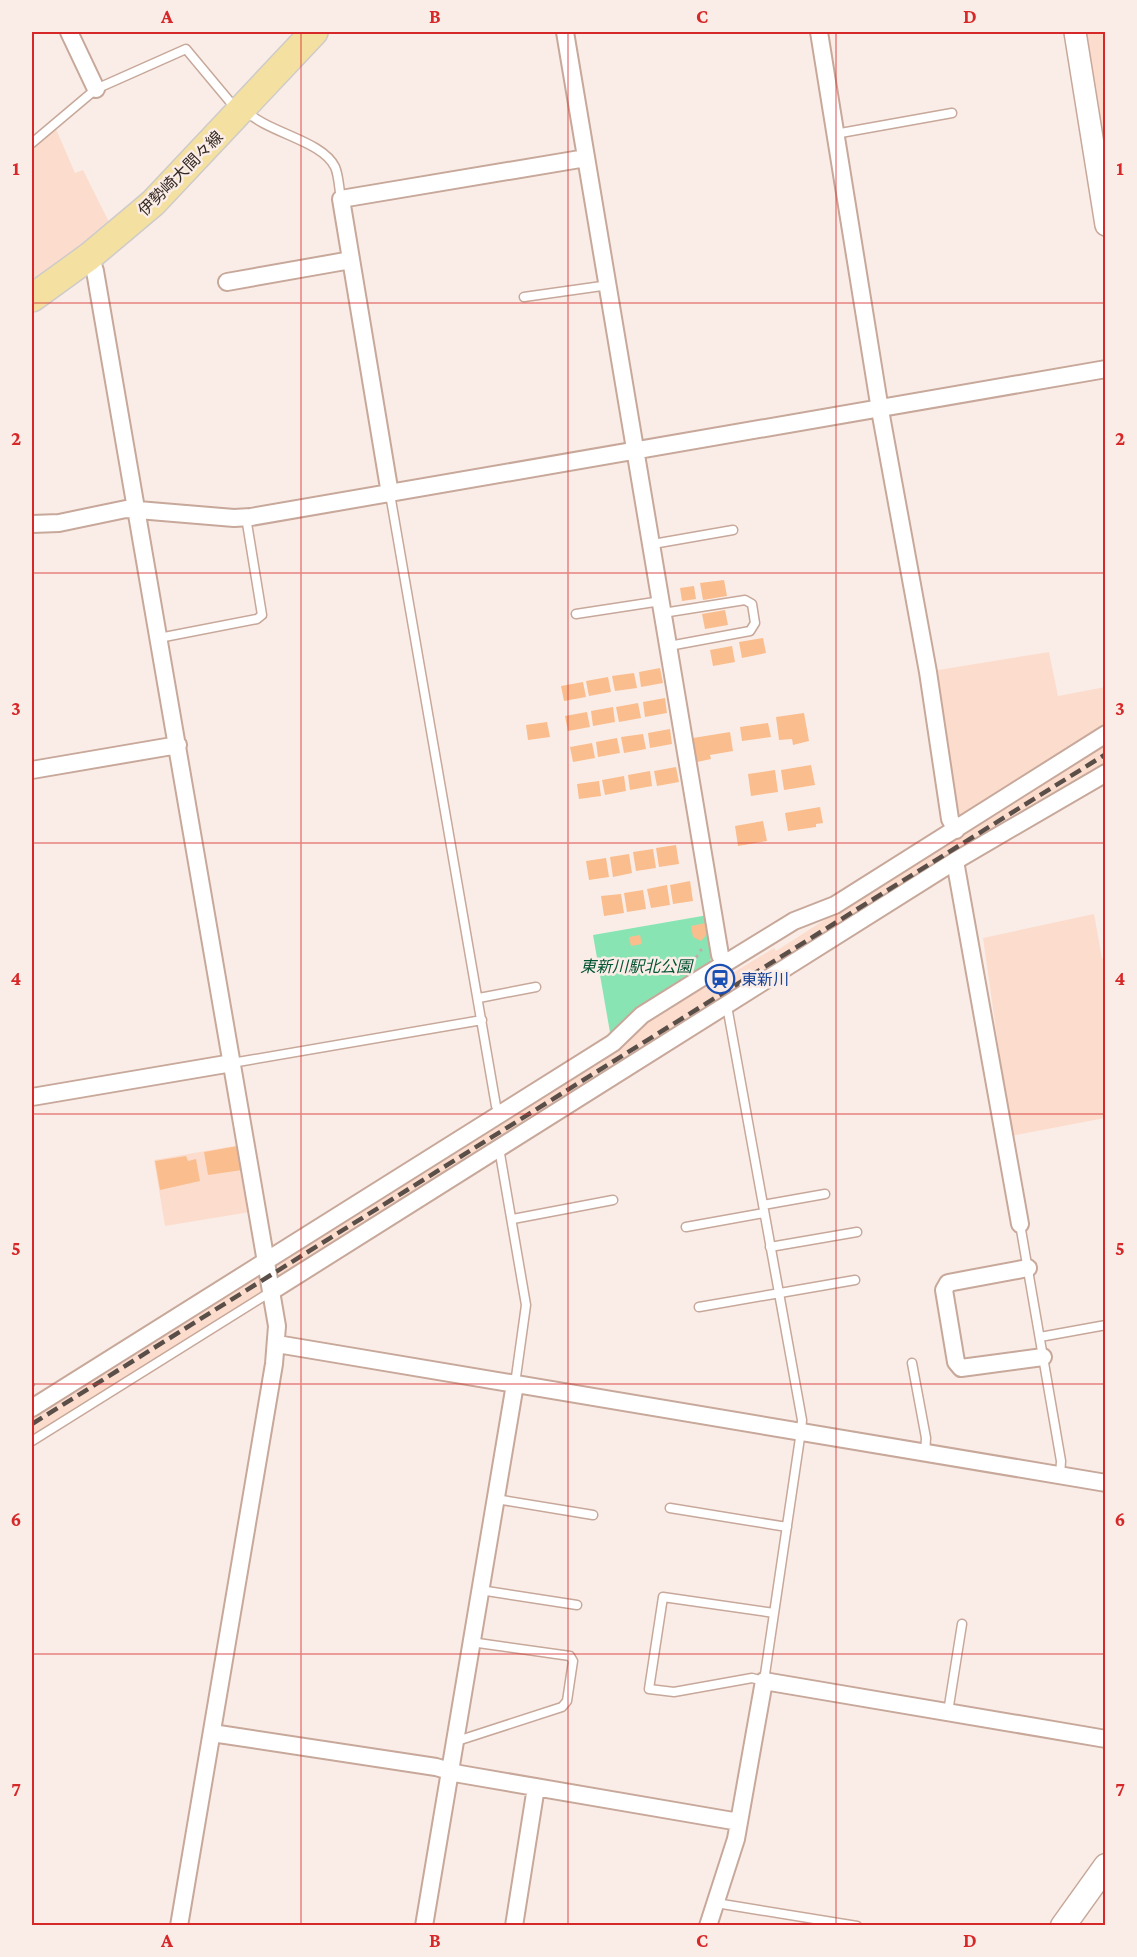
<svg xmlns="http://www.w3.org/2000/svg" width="1137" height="1957" viewBox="0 0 1137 1957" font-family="'Crimson Pro','Noto Sans JP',serif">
  <rect width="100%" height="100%" fill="#faede7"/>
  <!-- built -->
  <path fill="#fcddcd" d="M 1082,32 L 1105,32 L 1105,170 Z
    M 56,129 L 75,173 L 83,170 L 110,224 L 32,283 L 32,147 Z
    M 1049,652 L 1058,696 L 1105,687 L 1105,728 L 957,820 L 932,671 Z
    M 1105,740 L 1105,766 L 278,1280 L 273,1263 L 627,1040 L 645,1023 L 728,970 L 731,974 L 774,948 L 776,951 Z
    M 1094,914 L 1102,958 L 1105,958 L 1105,1118 L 1011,1136 L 983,938 Z
    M 239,1145 L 250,1212 L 165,1226 L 154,1160 Z
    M 257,1273 L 264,1291 L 32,1435 L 32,1414 Z"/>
  <!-- green -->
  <path fill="#88e5b3" d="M 708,915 L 712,948 L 710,965 L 611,1038 L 593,935 Z"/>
  <!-- building -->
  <path fill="#fabd8d" d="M 724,580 L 727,596 L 703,600 L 700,583 Z
    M 694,586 L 696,599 L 682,601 L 680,588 Z
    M 725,610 L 728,625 L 705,629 L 702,614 Z
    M 763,638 L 766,653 L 742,658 L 739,642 Z
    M 732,646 L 735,662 L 713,666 L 710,650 Z
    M 660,668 L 663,683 L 641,687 L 639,672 Z
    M 634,673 L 637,688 L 615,691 L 612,676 Z
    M 608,677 L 611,692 L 589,696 L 586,681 Z
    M 583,682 L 586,697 L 564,701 L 561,686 Z
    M 665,698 L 667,713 L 645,717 L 643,702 Z
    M 638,703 L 641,718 L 619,722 L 616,707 Z
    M 613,707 L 615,722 L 593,726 L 591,711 Z
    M 587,712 L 590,727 L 568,731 L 565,716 Z
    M 804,713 L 809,741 L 793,745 L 792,739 L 779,740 L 776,717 Z
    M 547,722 L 550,737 L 528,740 L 526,725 Z
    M 768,723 L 771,737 L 742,741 L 740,727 Z
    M 670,729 L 672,744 L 650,748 L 648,733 Z
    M 730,732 L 733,751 L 710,755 L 711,759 L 697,762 L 693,738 Z
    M 643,734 L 646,749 L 624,753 L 621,737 Z
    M 617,738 L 620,753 L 598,757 L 596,742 Z
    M 592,743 L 595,758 L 573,762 L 570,747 Z
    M 811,765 L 815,785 L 784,790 L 781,770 Z
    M 676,767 L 679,782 L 657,786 L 654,771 Z
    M 775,770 L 778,792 L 751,796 L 748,774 Z
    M 650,771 L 652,786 L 630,790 L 628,775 Z
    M 624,776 L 626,791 L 605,795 L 602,780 Z
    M 599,781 L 601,796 L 579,799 L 577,784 Z
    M 820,807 L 823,823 L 816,824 L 816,827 L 788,831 L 785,813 Z
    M 763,821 L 767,841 L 738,846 L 735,826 Z
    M 676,845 L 679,864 L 659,867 L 656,848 Z
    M 653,849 L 656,868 L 636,871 L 633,852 Z
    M 629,854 L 632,873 L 613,877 L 610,857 Z
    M 606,858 L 609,877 L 589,880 L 586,861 Z
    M 690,881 L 693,901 L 673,904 L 670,885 Z
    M 667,885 L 670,905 L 651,908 L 647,889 Z
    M 643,890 L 646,909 L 627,912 L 624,893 Z
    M 621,894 L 624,913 L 604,916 L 601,896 Z
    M 706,923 L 708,933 L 701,941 L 693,937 L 691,926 Z
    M 640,935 L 642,944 L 631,946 L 629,937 Z
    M 728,970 L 735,980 L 718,991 L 712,981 Z
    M 238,1146 L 242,1170 L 208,1175 L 204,1152 Z
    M 186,1156 L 188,1161 L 196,1159 L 200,1181 L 160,1190 L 155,1161 Z"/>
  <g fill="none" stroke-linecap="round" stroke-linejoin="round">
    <!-- service casing -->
    <g stroke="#c7a89a" stroke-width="11">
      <path id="service" d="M 245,110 C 267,133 322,140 335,167 C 339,176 339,189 341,199
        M 835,134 L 952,113
        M 32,143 L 96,89 L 186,49 L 236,109
        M 524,297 L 609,285
        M 390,494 L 496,1106 L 500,1114
        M 653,544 L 733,530
        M 663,613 L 745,600 L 752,604 L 755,623 L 750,631 L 669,646
        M 576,614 L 661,601
        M 159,638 L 257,619 L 262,615 L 246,517
        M 479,998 L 536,987
        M 727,1006 L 802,1420 L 801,1431 L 764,1681 L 752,1678 L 674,1692 L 649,1689 L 663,1597 L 774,1613
        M 232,1063 L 482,1020
        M 499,1148 L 526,1305 L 515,1384
        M 763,1205 L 825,1194
        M 513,1219 L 613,1200
        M 1020,1224 L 1061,1461 L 1060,1476
        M 686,1227 L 764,1213
        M 770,1247 L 857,1232
        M 699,1307 L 855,1280
        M 1040,1337 L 1106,1325
        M 912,1363 L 926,1438 L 925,1453
        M 32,1441 L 272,1291
        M 496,1499 L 593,1515
        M 670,1508 L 787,1527
        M 480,1590 L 577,1605
        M 948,1712 L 962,1624
        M 454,1742 L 562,1707 L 567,1701 L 573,1661 L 570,1656 L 471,1642
        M 716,1903 L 857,1926"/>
    </g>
    <!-- minor casing -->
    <g stroke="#c7a89a" stroke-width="20">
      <path id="minor" d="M 69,32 L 96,89
        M 565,32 L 720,955 L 725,964
        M 819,32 L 880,410 L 928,672 L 950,819 L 956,830
        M 90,256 L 95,271 L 277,1326 L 274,1364 L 179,1926
        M 227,282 L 351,260
        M 390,494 L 341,199 L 586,158
        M 32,524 L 59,523 L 126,509 L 234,518 L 251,517 L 1106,369
        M 32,770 L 178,745
        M 955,861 L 1020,1224
        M 32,1097 L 232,1063
        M 1028,1268 L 948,1283 L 944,1290 L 956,1362 L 961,1368 L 1043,1357
        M 272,1291 L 955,861 L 1106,773
        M 277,1344 L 1106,1483
        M 32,1408 L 613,1043 L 642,1015 L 698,980 L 794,921 L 835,905 L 1106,734
        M 212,1733 L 436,1767 L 460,1774 L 739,1822
        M 424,1926 L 515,1384
        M 514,1926 L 536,1787
        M 708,1926 L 736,1839 L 764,1681 L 1106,1739"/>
    </g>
    <!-- tertiary casing -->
    <g stroke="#c7a89a" stroke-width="24">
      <path id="tertiary" d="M 1075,32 L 1106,225"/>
    </g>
    <!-- secondary casing -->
    <g stroke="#c7a89a" stroke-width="27">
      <path id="secondary" d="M 1063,1926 L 1106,1866"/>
    </g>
    <!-- primary casing -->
    <g stroke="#cecbca" stroke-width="30">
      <path id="primary" d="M 32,298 L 90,256 L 153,203 L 314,32"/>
    </g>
    <!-- path -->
    <path stroke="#bcb0aa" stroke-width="3" stroke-dasharray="3 4.5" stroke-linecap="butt" d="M 692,964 L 703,947
      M 32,1376 L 34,1389"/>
    <!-- service -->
    <use href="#service" stroke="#fff" stroke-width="8"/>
    <!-- minor -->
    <use href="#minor" stroke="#fff" stroke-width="16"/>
    <!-- tertiary -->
    <use href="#tertiary" stroke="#fff" stroke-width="21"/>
    <!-- secondary -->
    <use href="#secondary" stroke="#fff" stroke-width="24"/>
    <!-- primary -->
    <use href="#primary" stroke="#f4e0a1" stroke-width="27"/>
    <!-- rail -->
    <path stroke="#5a4e48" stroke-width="4.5" stroke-dasharray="12 6" stroke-linecap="butt" d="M 32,1424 L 1106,754"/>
  </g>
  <!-- grid -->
  <path fill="none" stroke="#d62828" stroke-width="1.5" stroke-opacity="0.55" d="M 301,32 L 301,1926M 568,32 L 568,1926M 836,32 L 836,1926M 32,303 L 1106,303M 32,573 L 1106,573M 32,843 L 1106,843M 32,1114 L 1106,1114M 32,1384 L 1106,1384M 32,1654 L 1106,1654"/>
  <!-- icons -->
  <defs>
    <g id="station-ring" transform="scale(1.5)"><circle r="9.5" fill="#faede7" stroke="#1a4fb4" stroke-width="1.5"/><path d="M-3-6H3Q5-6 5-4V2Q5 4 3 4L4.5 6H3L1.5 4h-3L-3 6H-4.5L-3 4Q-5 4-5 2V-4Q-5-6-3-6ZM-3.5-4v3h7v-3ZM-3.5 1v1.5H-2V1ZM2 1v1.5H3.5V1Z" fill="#1a4fb4"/></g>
  </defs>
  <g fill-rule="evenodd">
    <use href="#station-ring" x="720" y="979"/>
  </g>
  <g text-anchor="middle" stroke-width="5" stroke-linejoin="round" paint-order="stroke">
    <!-- street labels -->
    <g font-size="16" fill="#342822" stroke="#faede7">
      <text transform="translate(180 173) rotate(-45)" y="6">伊勢崎大間々線</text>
    </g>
    <!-- park labels -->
    <g font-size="16" font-style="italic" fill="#035434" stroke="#faede7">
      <text x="636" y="972">東新川駅北公園</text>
    </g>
    <!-- transit labels -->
    <g font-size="16" fill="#164399" stroke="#faede7" text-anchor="start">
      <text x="741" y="985">東新川</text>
    </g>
  </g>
  <!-- border -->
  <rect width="1137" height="1957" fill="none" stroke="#faede7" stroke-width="66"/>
  <rect x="33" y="33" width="1071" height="1891" fill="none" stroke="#d62828" stroke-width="2"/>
  <g font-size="20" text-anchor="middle" font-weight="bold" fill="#d62828">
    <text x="167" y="23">A</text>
    <text x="435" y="23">B</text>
    <text x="702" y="23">C</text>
    <text x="970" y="23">D</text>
    <text x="16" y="175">1</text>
    <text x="1120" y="175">1</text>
    <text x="16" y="445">2</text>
    <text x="1120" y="445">2</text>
    <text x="16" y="715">3</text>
    <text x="1120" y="715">3</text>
    <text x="16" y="985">4</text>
    <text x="1120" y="985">4</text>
    <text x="16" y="1255">5</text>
    <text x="1120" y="1255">5</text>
    <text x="16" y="1526">6</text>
    <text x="1120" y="1526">6</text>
    <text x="16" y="1796">7</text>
    <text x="1120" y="1796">7</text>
    <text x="167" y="1947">A</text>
    <text x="435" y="1947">B</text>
    <text x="702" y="1947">C</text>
    <text x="970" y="1947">D</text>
  </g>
</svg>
